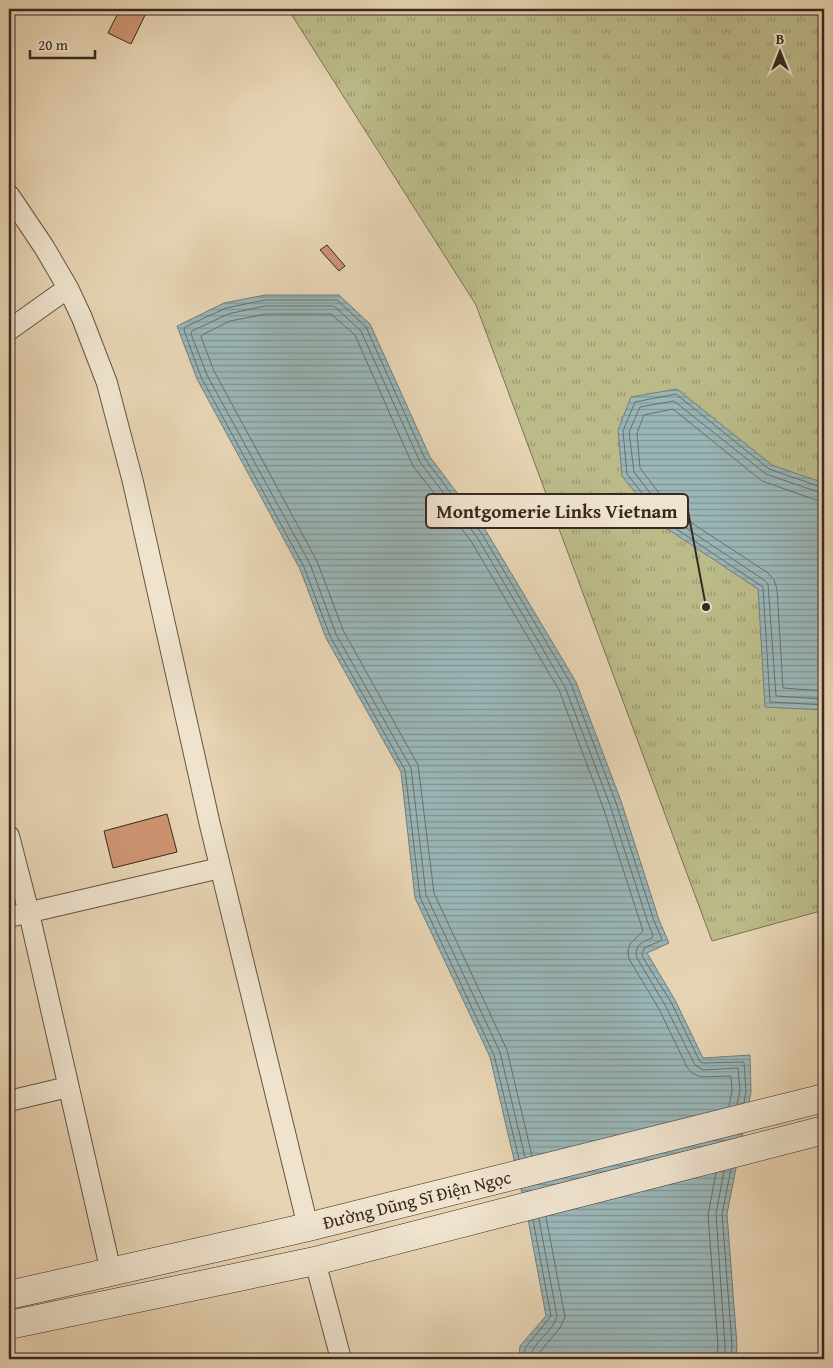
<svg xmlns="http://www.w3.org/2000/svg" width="833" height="1368" viewBox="0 0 833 1368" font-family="'Gentium Book Plus',serif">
  <defs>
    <pattern id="grass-tufts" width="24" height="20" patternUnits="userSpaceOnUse" patternTransform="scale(1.25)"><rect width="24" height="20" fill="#bbbb89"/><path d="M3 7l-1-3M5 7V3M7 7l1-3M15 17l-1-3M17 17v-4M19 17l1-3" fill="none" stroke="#999870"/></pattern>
    <pattern id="water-rules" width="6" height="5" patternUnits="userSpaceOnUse" patternTransform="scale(1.25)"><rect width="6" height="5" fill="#9ab6b7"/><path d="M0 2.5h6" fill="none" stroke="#7f9494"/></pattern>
  </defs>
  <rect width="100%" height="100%" fill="#e7d4b3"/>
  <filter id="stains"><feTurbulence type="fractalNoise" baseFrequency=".004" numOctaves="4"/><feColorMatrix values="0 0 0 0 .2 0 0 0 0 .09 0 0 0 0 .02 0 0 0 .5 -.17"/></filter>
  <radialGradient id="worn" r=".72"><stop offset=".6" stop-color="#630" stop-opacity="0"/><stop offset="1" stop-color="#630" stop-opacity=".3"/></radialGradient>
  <!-- grass -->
  <path fill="url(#grass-tufts)" stroke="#7a7254" d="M 288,9 L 824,9 L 824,910 L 712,941 L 476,305 Z"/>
  <!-- water -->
  <path fill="url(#water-rules)" stroke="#737d7b" d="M 265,295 L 339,295 L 370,324 L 430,457 L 486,531 L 576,682 L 621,801 L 659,920 L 669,943 L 647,953 L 675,1000 L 703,1058 L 750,1055 L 751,1092 L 727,1214 L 737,1345 L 736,1359 L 519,1359 L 520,1346 L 546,1316 L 528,1219 L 490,1057 L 415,898 L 401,772 L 326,638 L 300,569 L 197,379 L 177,326 L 224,303 Z
    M 677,389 L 772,465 L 824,483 L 824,710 L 765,707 L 758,589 L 660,524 L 622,476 L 618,430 L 631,397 Z"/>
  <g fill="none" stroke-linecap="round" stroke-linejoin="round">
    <!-- shore -->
    <path stroke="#6a6f6c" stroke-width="1" d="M 824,488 L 769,469 L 676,394 L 635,402 L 623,431 L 627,474 L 663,520 L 763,587 L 770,702 L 824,705
      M 824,494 L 766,474 L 674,401 L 640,407 L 629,432 L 634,472 L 668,516 L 764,580 L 768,584 L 776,696 L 824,699
      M 824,501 L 816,500 L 762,481 L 673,409 L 644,415 L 637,433 L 640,468 L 672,510 L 768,573 L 774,580 L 777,589 L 783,688 L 824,691
      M 532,1156 L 507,1050 L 434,893 L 418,765 L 343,630 L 317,561 L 214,371 L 201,337 L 202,335 L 230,321 L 266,314 L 331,314 L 355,335 L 413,466 L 471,541 L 559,690 L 603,807 L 643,931 L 630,944 L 628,951 L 629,959 L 659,1009 L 687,1067 L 692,1073 L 701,1077 L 731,1076 L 732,1091 L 729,1106
      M 525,1157 L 500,1052 L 426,895 L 411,768 L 336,634 L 310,564 L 207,375 L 191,334 L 192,331 L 228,314 L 265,306 L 334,306 L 361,331 L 420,462 L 477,537 L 565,687 L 610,805 L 648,923 L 653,935 L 652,938 C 642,942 634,945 637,958 L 665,1005 L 695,1065 L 703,1070 L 738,1068 L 740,1091 L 737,1104
      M 519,1159 L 494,1055 L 420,897 L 405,770 L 330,636 L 304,567 L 201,377 L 184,330 L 185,327 L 226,308 L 265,300 L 337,300 L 366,327 L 425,459 L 482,534 L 571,684 L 616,803 L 654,921 L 662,939 L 660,941 L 644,948 L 642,956 L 671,1002 L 700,1062 L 704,1063 L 744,1062 L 746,1091 L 744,1103
      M 731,1169 L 722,1214 L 732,1345 L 731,1359
      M 724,1171 L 716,1214 L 725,1345 L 725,1359
      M 716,1173 L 708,1215 L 718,1345 L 717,1359
      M 524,1359 L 525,1348 L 551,1316 L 533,1220
      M 530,1359 C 532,1341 553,1333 557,1316 L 539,1219
      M 538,1359 L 538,1354 L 560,1328 L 565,1317 L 546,1217"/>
  </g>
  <!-- building -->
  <path fill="#cd9471" stroke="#392820" d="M 120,9 L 148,9 L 131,44 L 108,33 Z
    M 327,245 L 345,266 L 339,271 L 320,250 Z
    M 167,814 L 177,852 L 113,868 L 104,831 Z"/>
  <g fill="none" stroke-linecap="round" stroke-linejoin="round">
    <!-- street casing -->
    <g stroke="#645345" stroke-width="22">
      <path id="street" d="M 9,195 L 44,247 L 68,288 L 82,318 L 107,383 L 133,482 L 210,825 L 308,1227
        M 9,330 L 68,288
        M 9,836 L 29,913 L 111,1272
        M 9,917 L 220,868
        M 9,1101 L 68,1087
        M 315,1261 L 341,1359"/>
    </g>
    <!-- secondary casing -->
    <g stroke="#392820" stroke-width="29">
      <path id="secondary" d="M 9,1295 L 308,1227 L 824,1098
        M 9,1325 L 315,1261 L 824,1130"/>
    </g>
    <!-- street -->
    <use href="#street" stroke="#efe3ce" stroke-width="20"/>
    <!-- secondary -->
    <use href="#secondary" stroke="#efe3ce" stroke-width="28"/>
  </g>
  <g text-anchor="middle" stroke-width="4.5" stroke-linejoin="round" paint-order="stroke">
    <!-- street labels -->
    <g font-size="18" fill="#392820" stroke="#efe3ce">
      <text transform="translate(417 1200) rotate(-14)" y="6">Đường Dũng Sĩ Điện Ngọc</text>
    </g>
  </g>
  <!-- callouts -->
  <path fill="none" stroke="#392820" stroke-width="2" d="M706 607L688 511"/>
  <circle fill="#392820" stroke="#efe3ce" stroke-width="2" cx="706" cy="607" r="5"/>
  <rect fill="#efe3ce" stroke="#392820" stroke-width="2" x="426" y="494" width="262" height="34" rx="5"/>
  <g font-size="19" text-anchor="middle" font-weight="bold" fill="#392820">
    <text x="557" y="518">Montgomerie Links Vietnam</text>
  </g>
  <!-- margin -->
  <rect width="833" height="1368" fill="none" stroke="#e7d4b3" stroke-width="30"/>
  <rect x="10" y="10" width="813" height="1348" fill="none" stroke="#392820" stroke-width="2.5"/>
  <rect x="15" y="15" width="803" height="1338" fill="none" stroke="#392820"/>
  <!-- north arrow -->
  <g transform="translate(780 52)" stroke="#efe3ce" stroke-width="4" paint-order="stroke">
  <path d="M0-4L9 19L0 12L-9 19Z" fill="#392820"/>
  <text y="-8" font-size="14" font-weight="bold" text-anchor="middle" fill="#392820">B</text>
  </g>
  <!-- scale -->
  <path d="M30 50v8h65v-8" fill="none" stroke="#392820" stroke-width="2.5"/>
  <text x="38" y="50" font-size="15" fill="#392820" stroke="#efe3ce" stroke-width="4" paint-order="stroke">20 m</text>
  <rect width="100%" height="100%" filter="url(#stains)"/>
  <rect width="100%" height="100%" fill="url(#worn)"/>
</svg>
